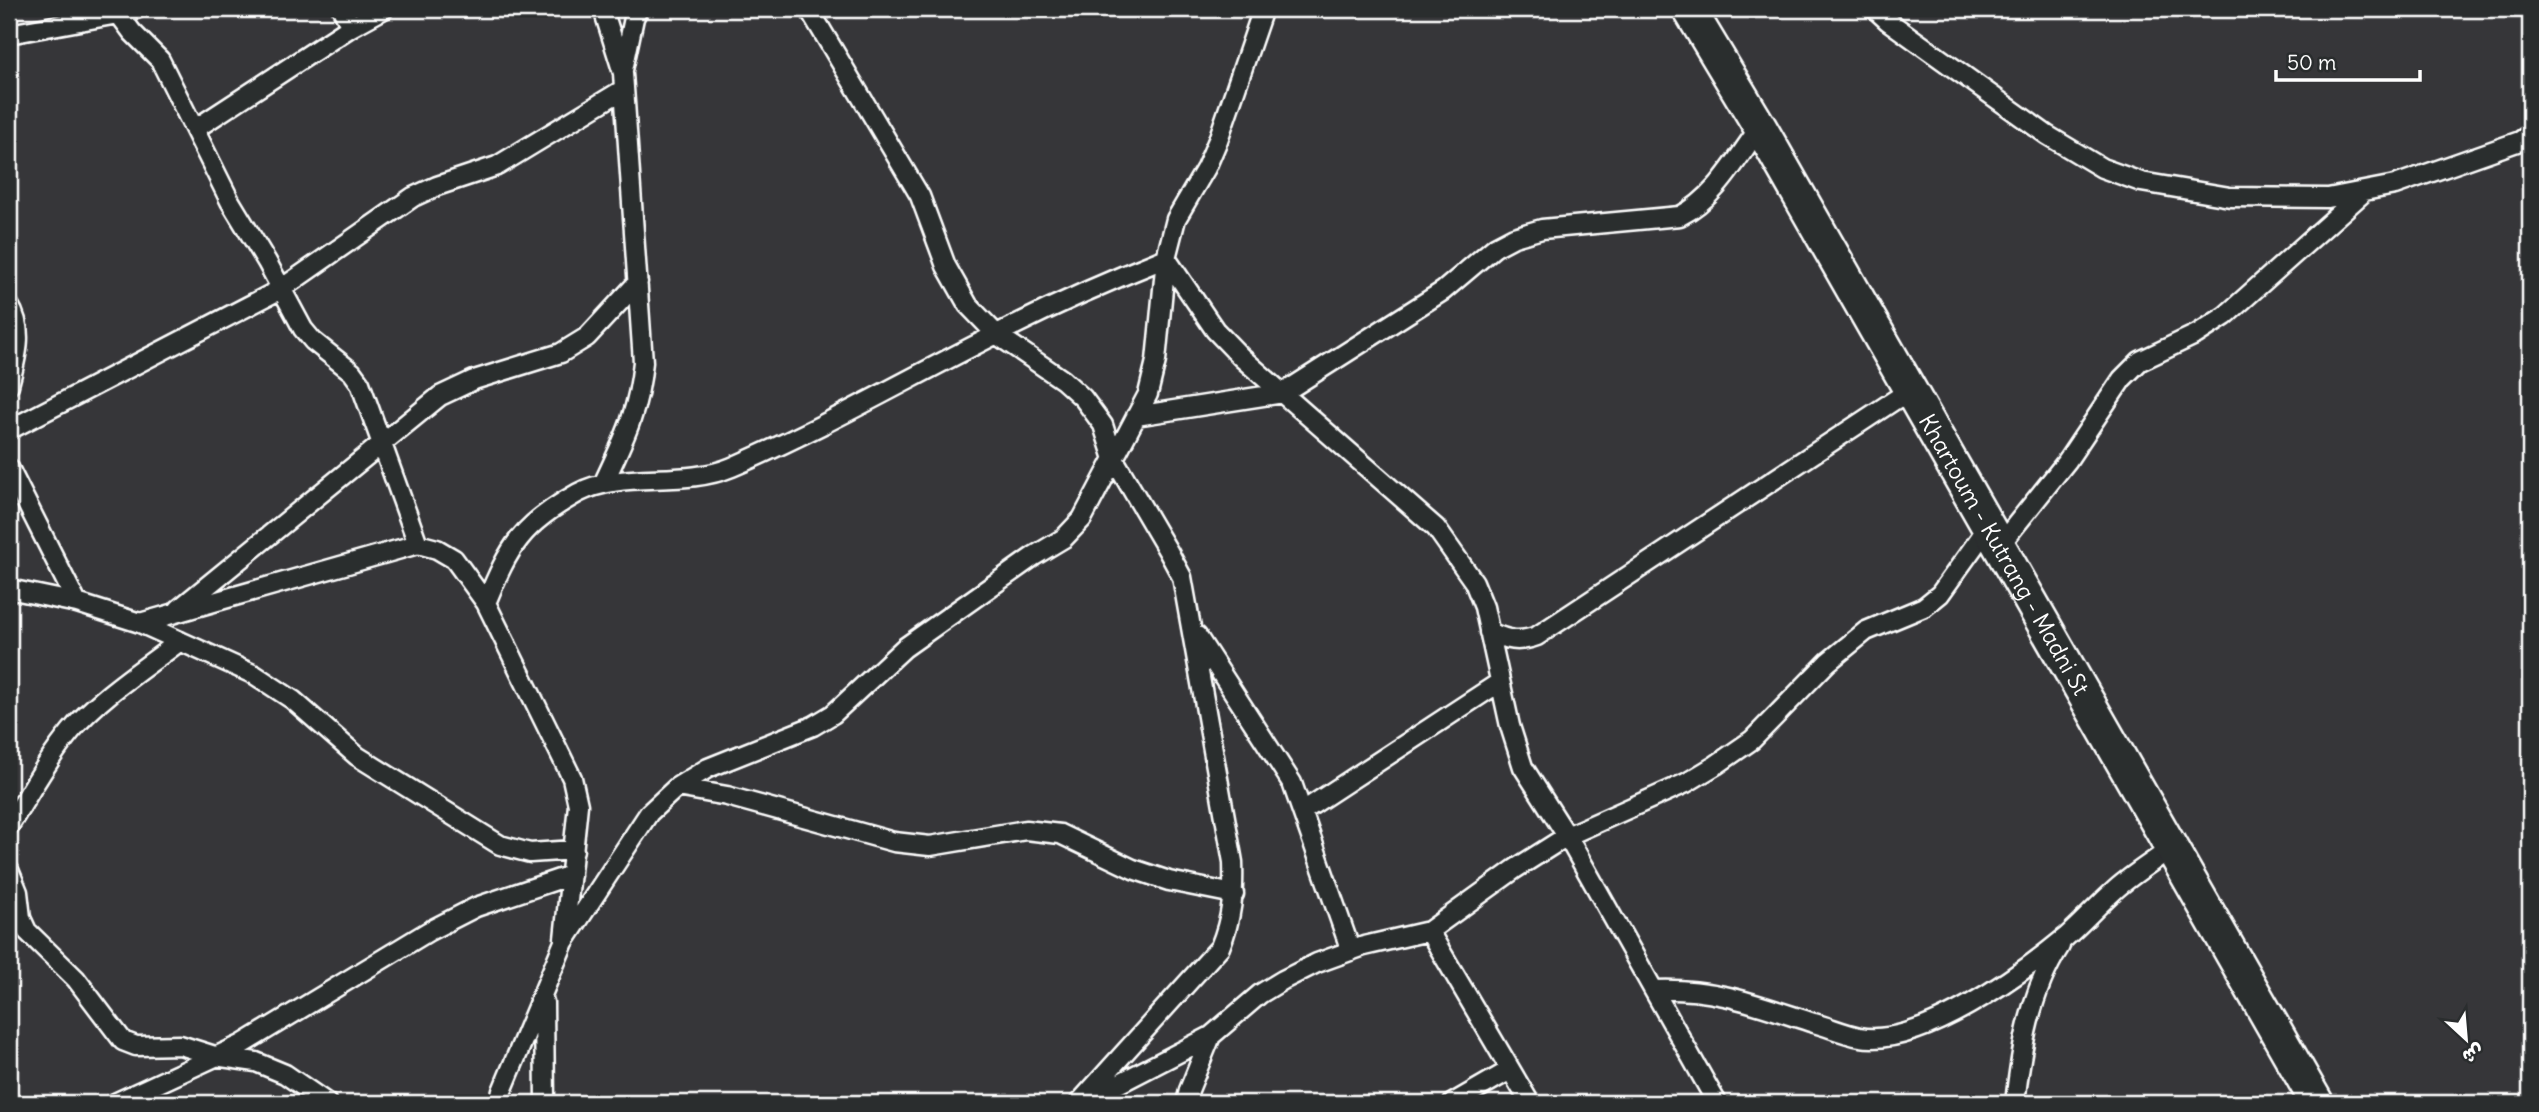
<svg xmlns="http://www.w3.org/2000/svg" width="2539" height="1112" viewBox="0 0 2539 1112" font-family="Delius,'Playpen Sans Arabic',sans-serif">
  <rect width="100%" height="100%" fill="#363639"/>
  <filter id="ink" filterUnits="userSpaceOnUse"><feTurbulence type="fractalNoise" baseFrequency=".0143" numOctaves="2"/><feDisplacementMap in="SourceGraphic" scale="14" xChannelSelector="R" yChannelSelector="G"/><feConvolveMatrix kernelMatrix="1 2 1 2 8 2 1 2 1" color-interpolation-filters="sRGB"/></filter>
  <g filter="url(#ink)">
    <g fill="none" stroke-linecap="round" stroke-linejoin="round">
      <!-- street casing -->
      <g stroke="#fff" stroke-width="23">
        <path id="street" d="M 115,9 L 132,32 L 160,60 L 230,201 L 267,262 L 303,329 L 313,341 L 352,372 L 360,383 L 418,544
          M 342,9 L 351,27
          M 603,9 L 623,73 L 643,362 C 638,412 625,437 604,482
          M 809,9 L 920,196 L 946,266 L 968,305 L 996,334 L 1063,380 L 1083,398 L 1103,425 L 1114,459 L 1168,551 L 1182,577 L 1233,862 C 1234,893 1232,918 1220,947 L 1079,1103
          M 1875,9 L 1888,21 L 2047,135 L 2102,168 L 2141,182 L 2230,197 L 2328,198 L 2395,185 L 2520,141 L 2530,134
          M 9,34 L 118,14 L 136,9
          M 623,70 L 634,18 L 638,9
          M 195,129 L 351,27 L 384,9
          M 1166,258 L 1215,330 L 1241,357 L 1436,528 L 1474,582 L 1484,607 L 1510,726 L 1523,767 L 1567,836 L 1717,1103
          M 9,305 C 25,330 16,358 9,385
          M 1136,416 L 1283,393 L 1443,291 L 1495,247 L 1514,237 L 1542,229 L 1680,216 C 1716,198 1737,158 1760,127
          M 9,430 L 281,289 L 413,197 L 437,186 L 497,166 L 624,89
          M 9,468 L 77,603
          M 1999,546 L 2067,461 L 2122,379 L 2140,361 L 2197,334 L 2225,316 L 2365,191
          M 9,589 L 77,603 L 140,623 L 255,675 L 293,700 L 357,756 L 500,845 L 530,853 L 574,850
          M 486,603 C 509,546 522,524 578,493 C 623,469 682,488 732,467 C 823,428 909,378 997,334 C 1052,306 1108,281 1166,258
          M 179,609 L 440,396 L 474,380 L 561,353 L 587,337 L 638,282
          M 140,623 L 418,544 L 437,549 L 454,559 L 486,603 L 572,778 L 578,805 L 564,939
          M 1489,632 C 1508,640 1518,643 1537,636 L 1910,390
          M 1197,636 L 1292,783 L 1351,951
          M 677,787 L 727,796 L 894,842 L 930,846 L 1026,830 L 1060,834 L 1133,869 L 1169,881 L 1234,894
          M 1303,811 L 1500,682
          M 9,826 C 29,794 47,760 71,731 C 98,698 146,667 180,641
          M 9,870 L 18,892 L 21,918 L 27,931 L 76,979 L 123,1041 L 136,1046 L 180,1045 L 215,1056 L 256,1062 L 285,1074 L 327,1103
          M 1429,931 L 1530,1103
          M 1654,990 C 1714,987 1758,1005 1814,1023 C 1829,1027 1844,1034 1860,1037 C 1920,1048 2021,974 2066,937 C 2083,922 2098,905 2116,889 C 2133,874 2153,862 2171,848
          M 544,1002 L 545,1103
          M 1087,1100 L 1211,1036 L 1260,994 L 1283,980 L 1317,963 L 1364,946 L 1429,931 L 1515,869 L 1567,836 L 1686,783 L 1716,765 L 1752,740 L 1828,662 L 1866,631 L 1924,607 L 1940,594 L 1988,527
          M 115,1103 L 241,1045 L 429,931 L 476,907 L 571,875
          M 499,1103 L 502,1091 L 564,942 L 649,813 L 677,787 L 708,768 L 813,726 L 833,714 L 904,648 L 1034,556 L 1064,538 L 1082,519 L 1148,394 L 1156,361 L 1166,258 L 1176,219 L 1206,168 L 1218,140 L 1263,9
          M 1186,1103 L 1189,1090 L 1211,1036
          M 1453,1103 L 1510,1070
          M 2015,1103 C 2021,1050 2030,992 2060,946"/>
      </g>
      <!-- highway casing -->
      <g stroke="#fff" stroke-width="37">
        <g id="highway">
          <path id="s1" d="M 1689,9 L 1760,127 L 2317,1103"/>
        </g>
      </g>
      <!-- street -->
      <use href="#street" stroke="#2a2d2e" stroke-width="18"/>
      <!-- highway -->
      <use href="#highway" stroke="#2a2d2e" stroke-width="32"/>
    </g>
  </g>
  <g text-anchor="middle" stroke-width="5" stroke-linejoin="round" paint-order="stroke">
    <!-- street labels -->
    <g font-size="23" fill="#fff" stroke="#2a2d2e">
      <text dy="8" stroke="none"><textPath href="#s1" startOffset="630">Khartoum - Kutrang - Madni St</textPath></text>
    </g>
  </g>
  <!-- margin -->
  <rect width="2539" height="1112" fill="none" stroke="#2a2d2e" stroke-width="35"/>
  <rect x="18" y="18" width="2504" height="1077" fill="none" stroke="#fff" stroke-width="2.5" filter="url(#ink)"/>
  <!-- north arrow -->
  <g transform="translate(2466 1039) rotate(154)" stroke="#2a2d2e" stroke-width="5" paint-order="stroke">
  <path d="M0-5L12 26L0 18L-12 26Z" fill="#ffffff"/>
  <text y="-10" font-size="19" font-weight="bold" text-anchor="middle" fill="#ffffff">ش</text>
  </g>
  <!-- scale -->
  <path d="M2276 70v10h144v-10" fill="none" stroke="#ffffff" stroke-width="3.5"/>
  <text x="2287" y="70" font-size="21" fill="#ffffff" stroke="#2a2d2e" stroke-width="5" paint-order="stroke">50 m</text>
</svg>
